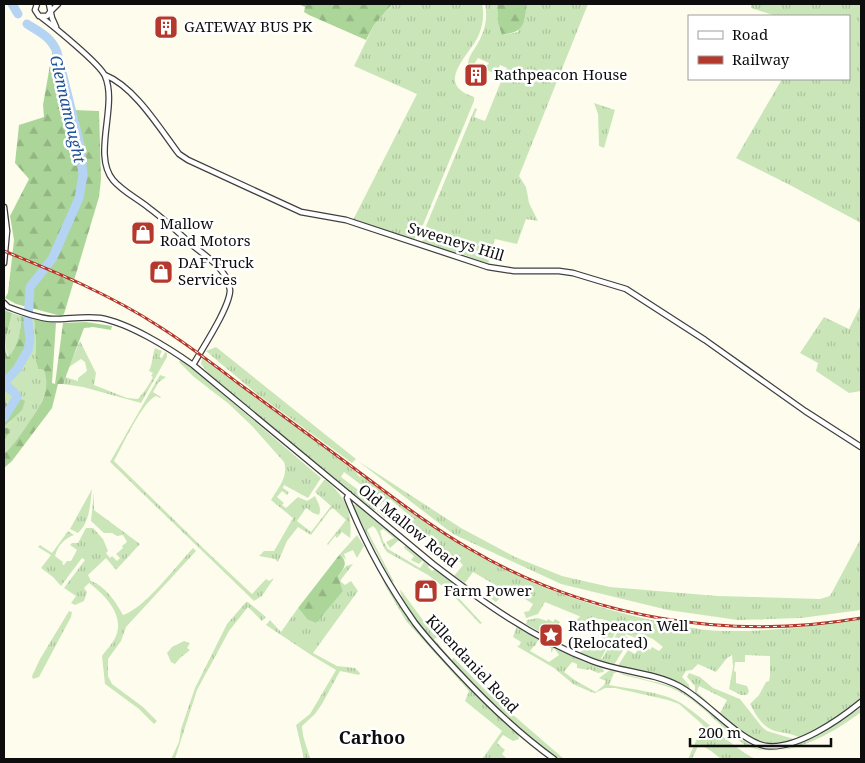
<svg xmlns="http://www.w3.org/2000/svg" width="865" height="763" viewBox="0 0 865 763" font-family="'Noto Serif',serif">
  <defs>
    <pattern id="grass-tufts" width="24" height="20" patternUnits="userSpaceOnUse" patternTransform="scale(1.25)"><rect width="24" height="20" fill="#cae6b9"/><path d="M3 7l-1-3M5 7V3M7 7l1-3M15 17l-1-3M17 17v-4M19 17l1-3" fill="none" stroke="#acc49e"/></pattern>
    <pattern id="forest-firs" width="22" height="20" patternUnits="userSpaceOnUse" patternTransform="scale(1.25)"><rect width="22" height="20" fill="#acd699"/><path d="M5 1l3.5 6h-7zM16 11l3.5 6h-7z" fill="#93b683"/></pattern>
  </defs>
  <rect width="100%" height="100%" fill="#fefded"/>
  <!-- grass -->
  <path fill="url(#grass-tufts)" fill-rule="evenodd" d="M 392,4 L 482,4 C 485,16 482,31 475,42 C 463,61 437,85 474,97 L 474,101 L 423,225 L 421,226 L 414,240 L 353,220 L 417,94 L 354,66 L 374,25 Z
    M 485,4 L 497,4 L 498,23 L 503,35 L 518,32 L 527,4 L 588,4 L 519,176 L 526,187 L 529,203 L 538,221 L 526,219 L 517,244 L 495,239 L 488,264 L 465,255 L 422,243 L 427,229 L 426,226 L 475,108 L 477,109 L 474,117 L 485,121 L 502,79 L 496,76 L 497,74 L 503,76 L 507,68 L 500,65 L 496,74 L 484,69 L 489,63 L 478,58 L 471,69 L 468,68 C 467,57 473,52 478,43 C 485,31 488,17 485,4 Z
    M 751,4 L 861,4 L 861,223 L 788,184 L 736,158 L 782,79 L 849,79 L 849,16 L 776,16 L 751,8 Z
    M 594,103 L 615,110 L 604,148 L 599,146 L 598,114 Z
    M 861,305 L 861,391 L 849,393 L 816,371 L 818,363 L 800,353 L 824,317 L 849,329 Z
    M 12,313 L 22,316 C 20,331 19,346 9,357 C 1,346 10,325 12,313 Z
    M 30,318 L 34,319 L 36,345 L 36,362 L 38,369 L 44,370 C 45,373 47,378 47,381 C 48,402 19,440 4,454 L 4,442 L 11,429 L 4,427 L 10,422 L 21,399 L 10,406 L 6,403 L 4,380 C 27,365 30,344 30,318 Z
    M 80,341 L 96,373 L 94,385 L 127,398 L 138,399 C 144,392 149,385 153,377 L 151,376 L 153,373 L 149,371 C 153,363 152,356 155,348 L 162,351 L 159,357 L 162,358 L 165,352 L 167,353 L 167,357 L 141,403 L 83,387 L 63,384 L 65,377 L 78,381 L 78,378 L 87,371 L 85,362 L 81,359 L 69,367 Z
    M 216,347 L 356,459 L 352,463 L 257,394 L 206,351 Z
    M 202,358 L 342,461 L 357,473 L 357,474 L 360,477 L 361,475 C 392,498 422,521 454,541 C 514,578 578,604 647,619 C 671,624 696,630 722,631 C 769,632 815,626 861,619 L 861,700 L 821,727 L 799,737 C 789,733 784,733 775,731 C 762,727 756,715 750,704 L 759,695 L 766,682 L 769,681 L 770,676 L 770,656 L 745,655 L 745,662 L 735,662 L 734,671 L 736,672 L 736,683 L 747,686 L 749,691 L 747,695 L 741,695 L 729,689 L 733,667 L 732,655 L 727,658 L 716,672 L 698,664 L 692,670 L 686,671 L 682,677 L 689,685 L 690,690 L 661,676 L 617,667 L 628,650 L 635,654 L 641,645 L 650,650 L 652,647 L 659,651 L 663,647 L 653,639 L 641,634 L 639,633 L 636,638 L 626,634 L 625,636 L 630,639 L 614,665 L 580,653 L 584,648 L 589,645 L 602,650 L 607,641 L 598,636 L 608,631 L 610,627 L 617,630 L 601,658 L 602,659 L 617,633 L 627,629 L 602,619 L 595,619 L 591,624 L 587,625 L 576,620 L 580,617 L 579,616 L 545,602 L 538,614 L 526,618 L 524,612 L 529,611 L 533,604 L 522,597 L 524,590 L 521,589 L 519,594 L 516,593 L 516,591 L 514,593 L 505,587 L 498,596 L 500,598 L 496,602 L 487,596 L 489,593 L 492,595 L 494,592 L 491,589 L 496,589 L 497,586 L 473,572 L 465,583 L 454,576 L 463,565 C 455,556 442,552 436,542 L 433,543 L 412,522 L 403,532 L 397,527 L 400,523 L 403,525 L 408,520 L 406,518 L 408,517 L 414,521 L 415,520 L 390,499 L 382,508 L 388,513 L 385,518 L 377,511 L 385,502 L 383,502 L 374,511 L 277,433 L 212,378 L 201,364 ZM 344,472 L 376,496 L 373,501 L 341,477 Z
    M 180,360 L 197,372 L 321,478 L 308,498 L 284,485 L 283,488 L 289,492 L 287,495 L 282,491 L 277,497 L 284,503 L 282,505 L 286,508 L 298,497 L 307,501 L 315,496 C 318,503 322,508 319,515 L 313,513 L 306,508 L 297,521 L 311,532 L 331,506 L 315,492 L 324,480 L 326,480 C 345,497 353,511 350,538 L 342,532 L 337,538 L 335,536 L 328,545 L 327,544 L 346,520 L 333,508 L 330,510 L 311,535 L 298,527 L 287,541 L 278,562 L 275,559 L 259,556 L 264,551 L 274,551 L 293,518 L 271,500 C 278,488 289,476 284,462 L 252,426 L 229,404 L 194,377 L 179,362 Z
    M 160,375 L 166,377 L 159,382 L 153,392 L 161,397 L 160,398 L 156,396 C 142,402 122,447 114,461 L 204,549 L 252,594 L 266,579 L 269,581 L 274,578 L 262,596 L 254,601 L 110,462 Z
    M 358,461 L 461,528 L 515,557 L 562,576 L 610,587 L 717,596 L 820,599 L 830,596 L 861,538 L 861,610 L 801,618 L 738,620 L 668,610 L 561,584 L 453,534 Z
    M 92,489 C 90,505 90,522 78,533 L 70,529 Z
    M 94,492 L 94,510 L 140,544 L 116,570 L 106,558 L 88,575 L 91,581 C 105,586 116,602 123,615 C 144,609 177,565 193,548 L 196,551 L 126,627 L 121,641 L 108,659 L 108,676 L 112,684 L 143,707 L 157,721 L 154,724 L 139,709 L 105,684 L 102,656 C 107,649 115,641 117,633 C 123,613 103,593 89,583 L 84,588 L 87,592 L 84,601 L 75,605 L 71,603 L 76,596 L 64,588 L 85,560 L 82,558 L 61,586 L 53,577 L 41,568 L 51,555 L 38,547 L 40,545 L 52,553 L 68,531 L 74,535 C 64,539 58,545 55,556 L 63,562 L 62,564 L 64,565 L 67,561 L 71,561 L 77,550 L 70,545 L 72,543 L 78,543 L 86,528 L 93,528 L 103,539 L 108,551 L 106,553 L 110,558 L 112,556 L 117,561 L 120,558 L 116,554 L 123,548 L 122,546 L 127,542 L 123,535 L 117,536 L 112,533 L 104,533 L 91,521 Z
    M 356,504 L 402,542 L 398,541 L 390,548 L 386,542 L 394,538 L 383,529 L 380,531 L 383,541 L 388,549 L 420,568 L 424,562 L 422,561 L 419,564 L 411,560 L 414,556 L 404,548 L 405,545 L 430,565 L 428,567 L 432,571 L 435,569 L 459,588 L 455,594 L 482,623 L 480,624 L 449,591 L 428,575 L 387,552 C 380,544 381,533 373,526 L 367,530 L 394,582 L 391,580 L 354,509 L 353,506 Z
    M 371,554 C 407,627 459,680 518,734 L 519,739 L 513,741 L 503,735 L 497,743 L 505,750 L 502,754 L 506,758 L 504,759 L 485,759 L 483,758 L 502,731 L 465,701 L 469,691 L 406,621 L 386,587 Z
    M 353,564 L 340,581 L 345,585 L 351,581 L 358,591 L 313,653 L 337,666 L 355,668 L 360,673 L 359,675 L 340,671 L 322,704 L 315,714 L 302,726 C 302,738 308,748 310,759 L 304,759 L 296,725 L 310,714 L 336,670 L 311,655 L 266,625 L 270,620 L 281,632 L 298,608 L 307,619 L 343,591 L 338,576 L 346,566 Z
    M 400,589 L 434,635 L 438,632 L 441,635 L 434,639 L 452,660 L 454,658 L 490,695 L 564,759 C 562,759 558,759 556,759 C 550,756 543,749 538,745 C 508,721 404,624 400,589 Z
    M 246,602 L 248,602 L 266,617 L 262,621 L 248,607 L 229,631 L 197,690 L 175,759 L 171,759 L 179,742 L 181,729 L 195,688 L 227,624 Z
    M 69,611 L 72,612 L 71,617 L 39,677 L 33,679 L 32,676 L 40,659 Z
    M 538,618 L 547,621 L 548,619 L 553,622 L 555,619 L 560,622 L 558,625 L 561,628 L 554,640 L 526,624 L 527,620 Z
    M 517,626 L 539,639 L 535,646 L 534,646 L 530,651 L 549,662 L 559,655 L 554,648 L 551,653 L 551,648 L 547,646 L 548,644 L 584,662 L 603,669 L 604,672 L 598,673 L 589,669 L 588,670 L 577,668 L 577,664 L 572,662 L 564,672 L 576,681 L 596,692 L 604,685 L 606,681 L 599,678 L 610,670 L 617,672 L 614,673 L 609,685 C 631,689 662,692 681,703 C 707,720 727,744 755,759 L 721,759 L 711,751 L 699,744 L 692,759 L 688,759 L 703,725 L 679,704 L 668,700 L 615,688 L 605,688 L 595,693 L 591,692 L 573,684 L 554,668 L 518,647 L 517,645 L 519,646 L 521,642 L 513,637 Z
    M 184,641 L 190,643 L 187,648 L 190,650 L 180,658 L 175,664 L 171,662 L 167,653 L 172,647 Z
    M 619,673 C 630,675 643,679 651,681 C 660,683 670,685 680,690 C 702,702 720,722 739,737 C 748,744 758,750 770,751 C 797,752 839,722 861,707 L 861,712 C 831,735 782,763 745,745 C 723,730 706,708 683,694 C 670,686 655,683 640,679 C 633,677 624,676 619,673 Z
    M 689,673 L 700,677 L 713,688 L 740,699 L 762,727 L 767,731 L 794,739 C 763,751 742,734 720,713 L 727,700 L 699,686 L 697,692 L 711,705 L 695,693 L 695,686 L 687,677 Z"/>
  <!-- forest -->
  <path fill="url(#forest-firs)" d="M 298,4 L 392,4 L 374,25 L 366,40 L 309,15 L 304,12 L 305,7 Z
    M 497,4 L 527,4 C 523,25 526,31 502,35 L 498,23 Z
    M 54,42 L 65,90 L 74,110 L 99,111 L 101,179 L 99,197 L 64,314 L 61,316 L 16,304 L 5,298 L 8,293 L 14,240 L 10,216 L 29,179 L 15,163 L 19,125 L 44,117 L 43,105 Z
    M 4,310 L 12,313 C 10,325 1,346 8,357 C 19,347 20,330 22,316 L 30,318 C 30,345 27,364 4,380 L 6,403 L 10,406 L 21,399 L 25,401 L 22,410 L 4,427 L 11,429 L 4,442 Z
    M 34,319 L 56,323 L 52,383 L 55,384 L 63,323 L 86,322 L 112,326 L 111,330 L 93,327 L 84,328 L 63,384 L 58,384 L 52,408 L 12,461 L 4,468 L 4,454 C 13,445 19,437 26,427 C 38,409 52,393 44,370 L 38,369 L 36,362 L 36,345 Z
    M 340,554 C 348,563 345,567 338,576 L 343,591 L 316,623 L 307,619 L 298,608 Z"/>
  <!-- park -->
  <path fill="#cae6b9" d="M 357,535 L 364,546 L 357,558 L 353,550 L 344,554 L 346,560 L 340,554 Z"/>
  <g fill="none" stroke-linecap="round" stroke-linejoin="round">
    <!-- river -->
    <path stroke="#b5d3f3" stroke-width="9" d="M 12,4 L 18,14
      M 4,418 L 17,397 C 15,390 6,389 5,382 L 17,369 L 28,350 L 30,340 L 28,322 L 30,287 L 52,259 L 58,246 L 79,198 L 83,175 L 80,145 L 57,52 C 51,37 40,32 27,24"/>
    <!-- minor casing -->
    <g stroke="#404040" stroke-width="7">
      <path id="minor" d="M 37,4 L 35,10 L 39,16 L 47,16 L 50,12
        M 49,4 L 52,18 L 56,27
        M 51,11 L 58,4
        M 41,17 C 53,26 100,64 105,76 C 118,106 92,154 113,180 C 122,191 138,199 149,208 C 164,219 178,232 192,245 C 202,253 213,260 221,270 C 225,275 229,283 230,290 C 230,307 202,349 193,365
        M 105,75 C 135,87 160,129 179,154 L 188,160 L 301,212 L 346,220 L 488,267 L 514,271 L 559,271 L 573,273 L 626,289 L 705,340 L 805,411 L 861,447
        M 4,207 L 7,231 L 4,263
        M 4,303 L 8,307 C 22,312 39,319 53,319 C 69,319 84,316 100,318 C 129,323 169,348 193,365 L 433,564 C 481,601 534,639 592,661 C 620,672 652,672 679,686 C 706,700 740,742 766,746 C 796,750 839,720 861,702
        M 349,494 L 347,498 C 364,541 388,585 415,623 C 428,640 443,656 458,672 C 487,703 519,734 554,759"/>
    </g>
    <!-- minor -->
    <use href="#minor" stroke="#fff" stroke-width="4.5"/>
    <!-- rail casing -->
    <g stroke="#b5382c" stroke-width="3">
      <path id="rail" d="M 4,251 C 58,273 111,295 160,327 C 187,344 213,364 238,383 C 283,416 327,448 371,481 C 403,505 435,529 470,549 C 587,618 728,641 861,618"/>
    </g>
    <!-- rail -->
    <use href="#rail" stroke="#fff" stroke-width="1" stroke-dasharray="4" stroke-linecap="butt"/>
  </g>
  <!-- icons -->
  <defs>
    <g id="building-square" transform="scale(1.25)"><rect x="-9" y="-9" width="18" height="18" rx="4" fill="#b5382c" stroke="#fff"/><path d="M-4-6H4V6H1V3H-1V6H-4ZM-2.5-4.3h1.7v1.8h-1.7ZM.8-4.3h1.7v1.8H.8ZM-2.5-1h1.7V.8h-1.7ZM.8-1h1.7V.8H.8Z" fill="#fff"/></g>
    <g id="shop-square" transform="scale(1.25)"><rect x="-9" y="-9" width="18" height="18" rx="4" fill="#b5382c" stroke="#fff"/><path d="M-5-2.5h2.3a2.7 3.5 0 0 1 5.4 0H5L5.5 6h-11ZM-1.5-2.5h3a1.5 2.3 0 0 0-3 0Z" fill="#fff"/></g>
    <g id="sight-square" transform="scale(1.25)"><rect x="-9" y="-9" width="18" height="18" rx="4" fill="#b5382c" stroke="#fff"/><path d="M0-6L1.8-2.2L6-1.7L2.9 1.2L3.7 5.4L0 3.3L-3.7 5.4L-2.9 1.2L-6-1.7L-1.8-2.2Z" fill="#fff"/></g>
  </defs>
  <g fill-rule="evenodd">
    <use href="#building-square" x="166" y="27"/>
    <use href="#building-square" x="476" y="75"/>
    <use href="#shop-square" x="143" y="233"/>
    <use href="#shop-square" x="161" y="272"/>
    <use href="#shop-square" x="426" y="591"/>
    <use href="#sight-square" x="551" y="635"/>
  </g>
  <g text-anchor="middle" stroke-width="5" stroke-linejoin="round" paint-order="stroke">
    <!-- poi labels -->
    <g font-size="15" fill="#0d0d0d" stroke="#fff" text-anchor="start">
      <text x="184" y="32">GATEWAY BUS PK</text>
      <text x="494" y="80">Rathpeacon House</text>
      <text x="160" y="229">Mallow<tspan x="160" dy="17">Road Motors</tspan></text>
      <text x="178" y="268">DAF Truck<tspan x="178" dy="17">Services</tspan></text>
      <text x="444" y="596">Farm Power</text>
      <text x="568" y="631">Rathpeacon Well<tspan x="568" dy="17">(Relocated)</tspan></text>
    </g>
    <!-- street labels -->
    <g font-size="15" fill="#0d0d0d" stroke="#fff">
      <text transform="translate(456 242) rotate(17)" y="5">Sweeneys Hill</text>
      <text transform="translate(408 526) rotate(39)" y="5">Old Mallow Road</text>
      <text transform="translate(472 664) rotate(47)" y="5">Killendaniel Road</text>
    </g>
    <!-- water labels -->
    <g font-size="16" font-style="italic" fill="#1d5297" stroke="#fff">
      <text transform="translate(68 109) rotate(77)" y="6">Glennamought</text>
    </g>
    <!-- quarter labels -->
    <g font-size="18" font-weight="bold" fill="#0d0d0d" stroke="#fff">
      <text x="372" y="744">Carhoo</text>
    </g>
  </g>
  <!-- border -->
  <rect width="865" height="763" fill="none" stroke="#0d0d0d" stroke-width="10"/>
  <!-- legend -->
  <rect x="688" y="15" width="162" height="65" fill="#ffffff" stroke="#9e9e9e"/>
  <rect x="698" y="31" width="25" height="8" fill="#ffffff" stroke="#9e9e9e"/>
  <text x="732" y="40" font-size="15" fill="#0d0d0d">Road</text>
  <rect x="698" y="56" width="25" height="8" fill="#b5382c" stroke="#9e9e9e"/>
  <text x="732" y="65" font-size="15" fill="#0d0d0d">Railway</text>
  <!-- scale -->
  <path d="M690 738v8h141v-8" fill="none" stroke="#0d0d0d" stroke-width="2.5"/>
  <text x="698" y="738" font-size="15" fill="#0d0d0d" stroke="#ffffff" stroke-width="4" paint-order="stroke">200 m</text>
</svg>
